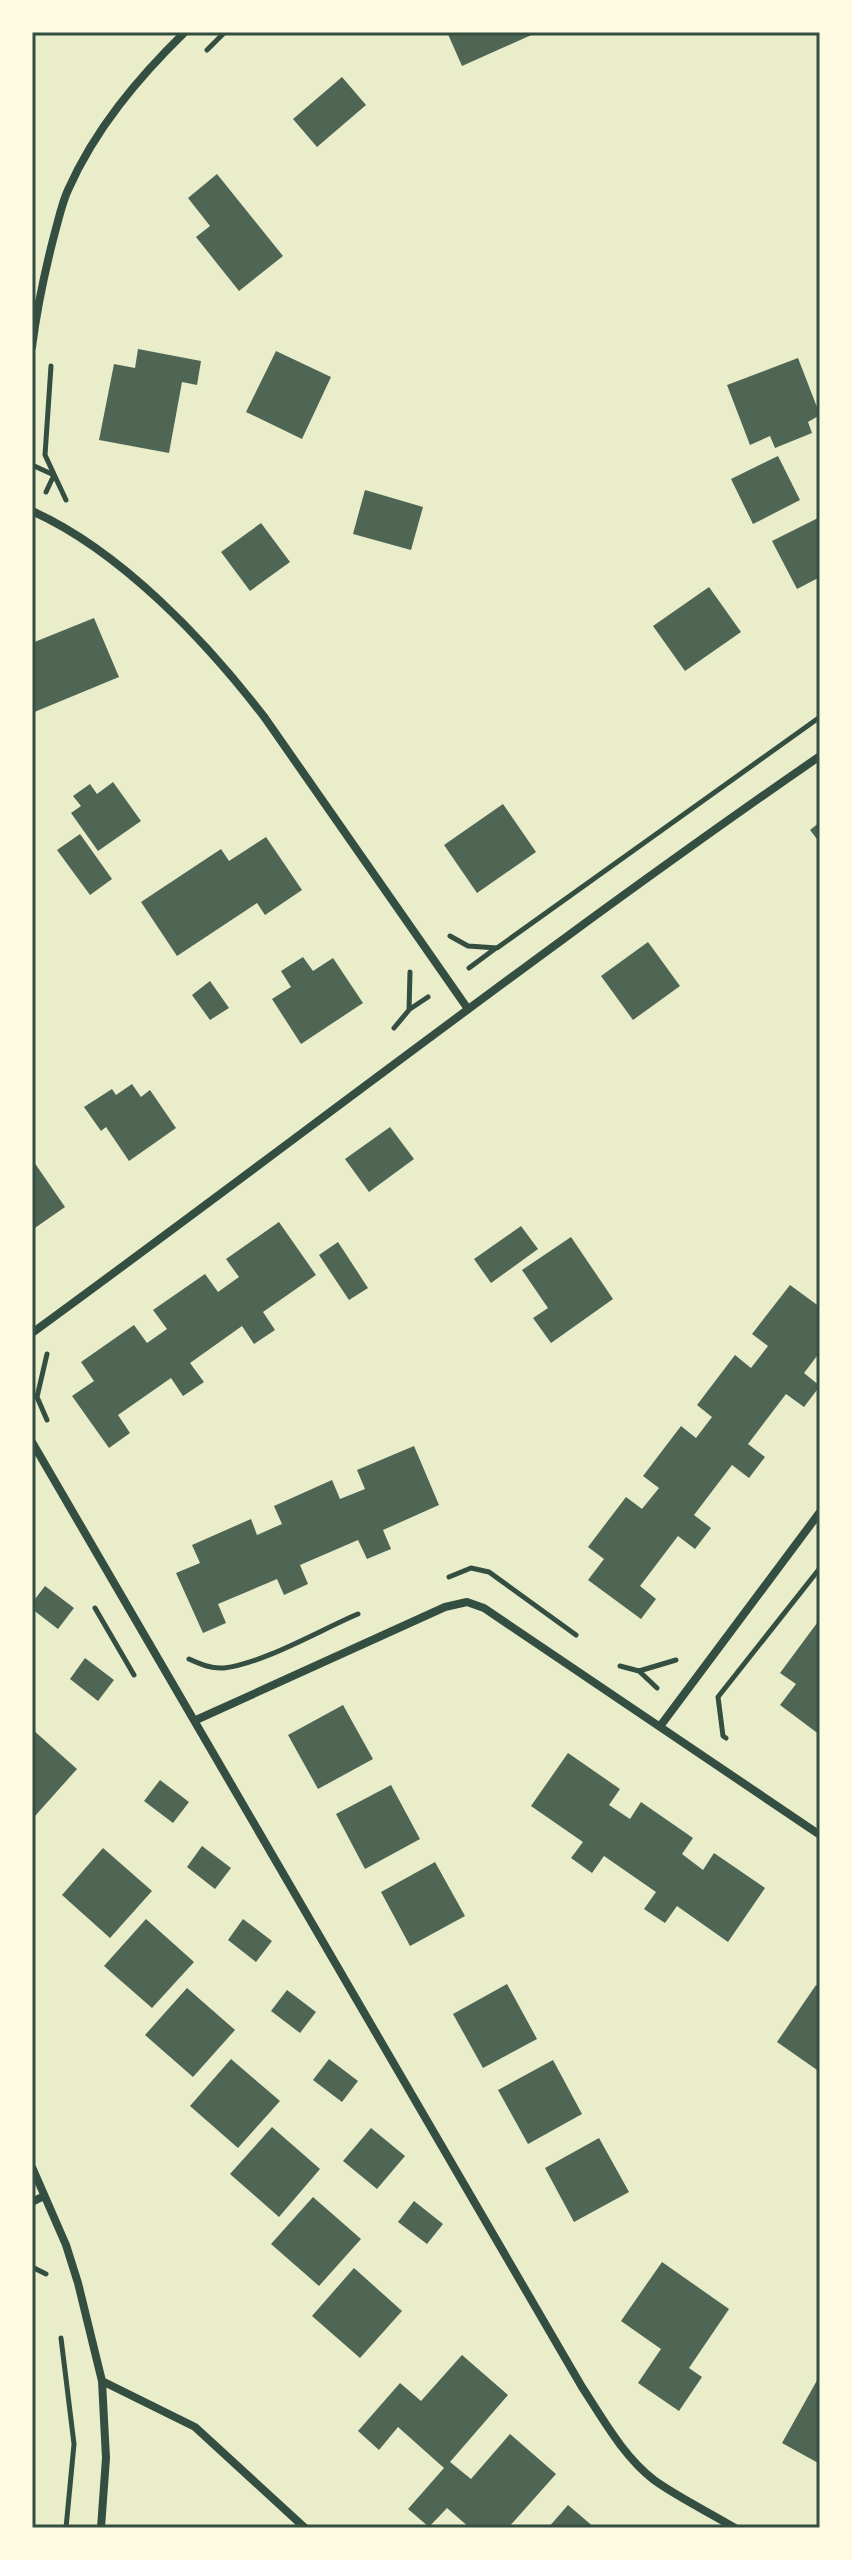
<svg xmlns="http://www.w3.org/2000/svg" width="852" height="2560" viewBox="0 0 852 2560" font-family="'Exo 2',sans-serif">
  <rect width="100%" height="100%" fill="#e9edc9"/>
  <!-- building -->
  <path fill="#4f6655" d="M 447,32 L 538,32 L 462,66 Z
    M 342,77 L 366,105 L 317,147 L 293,119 Z
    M 217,174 L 283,256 L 239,291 L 196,237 L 210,226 L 188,198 Z
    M 138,349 L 201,361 L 197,385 L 182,382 L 169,453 L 99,440 L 114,364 L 135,368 Z
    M 276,351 L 331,377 L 302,439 L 246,412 Z
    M 798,358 L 820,415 L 808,422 L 812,433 L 775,448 L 770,436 L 750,445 L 727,385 Z
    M 778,456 L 800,500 L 753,524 L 731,479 Z
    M 365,490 L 423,507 L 411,550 L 353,534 Z
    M 820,517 L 820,577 L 797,589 L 772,541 Z
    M 261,523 L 290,562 L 250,591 L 221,552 Z
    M 709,587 L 741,632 L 685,671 L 653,626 Z
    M 94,618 L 119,677 L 32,713 L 32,643 Z
    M 113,782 L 141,821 L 98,851 L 71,813 L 81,806 L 73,796 L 90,784 L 97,794 Z
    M 503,804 L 536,852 L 477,893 L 444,845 Z
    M 820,822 L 820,843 L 810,830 Z
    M 80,834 L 112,879 L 90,895 L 57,850 Z
    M 266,837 L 302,890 L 265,915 L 257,903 L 177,956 L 141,902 L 221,849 L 229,861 Z
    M 648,942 L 680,986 L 633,1020 L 601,976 Z
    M 303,957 L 313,971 L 333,958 L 363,1003 L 301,1044 L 272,999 L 291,987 L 281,971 Z
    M 210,981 L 229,1008 L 210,1020 L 192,995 Z
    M 132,1084 L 141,1097 L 150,1090 L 176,1128 L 129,1161 L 106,1127 L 101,1131 L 84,1107 L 112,1089 L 116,1095 Z
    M 390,1127 L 414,1159 L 369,1192 L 345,1159 Z
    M 34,1162 L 65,1207 L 32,1230 L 32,1164 Z
    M 279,1222 L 316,1275 L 263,1312 L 275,1330 L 254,1344 L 242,1326 L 190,1363 L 204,1382 L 183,1396 L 171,1378 L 118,1415 L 130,1433 L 109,1448 L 72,1396 L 94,1381 L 81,1362 L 134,1325 L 147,1343 L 167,1329 L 153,1310 L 205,1274 L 218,1292 L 239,1277 L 226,1259 Z
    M 521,1226 L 538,1249 L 491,1283 L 474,1259 Z
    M 571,1237 L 613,1299 L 551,1343 L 533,1318 L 548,1308 L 522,1270 Z
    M 338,1242 L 368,1288 L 349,1300 L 319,1255 Z
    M 790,1285 L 820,1307 L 820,1352 L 804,1373 L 820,1386 L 804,1407 L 786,1394 L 748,1444 L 765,1457 L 749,1478 L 732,1465 L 694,1515 L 711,1528 L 695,1549 L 678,1536 L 640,1586 L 656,1599 L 641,1619 L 588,1580 L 604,1559 L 588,1547 L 626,1497 L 642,1509 L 659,1488 L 643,1476 L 681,1426 L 696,1438 L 712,1417 L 697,1405 L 735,1355 L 751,1368 L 768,1346 L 752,1334 Z
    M 414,1446 L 439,1505 L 383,1530 L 391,1549 L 367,1559 L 358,1540 L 300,1565 L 308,1584 L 284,1595 L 277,1579 L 218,1604 L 226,1623 L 203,1633 L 176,1573 L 200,1563 L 192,1545 L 251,1519 L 257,1535 L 282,1524 L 274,1506 L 332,1480 L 340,1499 L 365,1489 L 357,1470 Z
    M 45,1586 L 74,1608 L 58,1629 L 32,1609 L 32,1603 Z
    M 817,1623 L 820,1625 L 820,1735 L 780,1705 L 796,1684 L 780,1673 Z
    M 85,1658 L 114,1680 L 98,1701 L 70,1679 Z
    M 343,1705 L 373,1759 L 318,1789 L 288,1735 Z
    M 32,1729 L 77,1769 L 35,1816 L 32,1813 Z
    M 568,1753 L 620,1789 L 609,1805 L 630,1819 L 641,1802 L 693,1838 L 682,1854 L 703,1870 L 714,1853 L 765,1888 L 728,1942 L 677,1906 L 665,1923 L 644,1909 L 656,1892 L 604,1856 L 592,1873 L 571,1858 L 583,1842 L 531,1806 Z
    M 160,1780 L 189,1802 L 173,1823 L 144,1801 Z
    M 391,1785 L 420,1839 L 365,1869 L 336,1814 Z
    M 202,1846 L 231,1868 L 215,1889 L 187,1867 Z
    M 103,1848 L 152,1891 L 110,1938 L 62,1895 Z
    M 435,1862 L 465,1916 L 410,1946 L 381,1892 Z
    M 146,1919 L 194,1962 L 152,2008 L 104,1966 Z
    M 243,1919 L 272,1941 L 256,1962 L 228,1940 Z
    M 507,1984 L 537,2039 L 483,2068 L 453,2014 Z
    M 816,1985 L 820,1987 L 820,2072 L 777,2042 Z
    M 187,1988 L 235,2030 L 193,2077 L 145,2035 Z
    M 287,1990 L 316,2012 L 300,2033 L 271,2011 Z
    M 231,2059 L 280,2101 L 238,2148 L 190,2106 Z
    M 329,2059 L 358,2081 L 342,2102 L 313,2080 Z
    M 553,2060 L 582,2114 L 528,2144 L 498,2090 Z
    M 272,2127 L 320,2169 L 279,2217 L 230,2174 Z
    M 371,2128 L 405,2156 L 377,2189 L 343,2161 Z
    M 599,2138 L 629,2192 L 574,2222 L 545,2168 Z
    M 313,2197 L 361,2239 L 319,2286 L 271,2244 Z
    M 414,2201 L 443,2224 L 427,2244 L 398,2222 Z
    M 662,2262 L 729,2309 L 689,2368 L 702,2377 L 679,2411 L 638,2383 L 661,2349 L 621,2321 Z
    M 354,2268 L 402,2311 L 360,2358 L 312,2316 Z
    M 462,2355 L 508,2395 L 450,2462 L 471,2479 L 510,2434 L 556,2474 L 508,2528 L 470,2528 L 447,2508 L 429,2527 L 408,2509 L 444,2468 L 398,2427 L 379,2450 L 358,2431 L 400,2383 L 421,2401 Z
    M 820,2375 L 820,2464 L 782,2443 Z
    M 568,2505 L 595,2528 L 548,2528 Z"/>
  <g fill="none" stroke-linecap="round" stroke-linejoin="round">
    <!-- path -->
    <path stroke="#344e41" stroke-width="5" d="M 207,50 L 225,32
      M 51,366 L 45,455 L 66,500
      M 32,465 L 54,475 L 46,492
      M 450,936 L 468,946 L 497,948 L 820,717
      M 469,968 L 496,948
      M 410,1009 L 428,997
      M 394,1028 L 409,1010 L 410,972
      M 47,1354 L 37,1397 L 47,1420
      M 449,1577 L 471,1568 L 489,1572 L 576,1635
      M 95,1608 L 134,1675
      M 189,1659 C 200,1664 211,1669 224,1668 C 264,1663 320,1630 358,1614
      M 620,1666 L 639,1671 L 676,1660
      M 639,1671 L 657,1688
      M 726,1738 L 723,1736 L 718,1697 L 820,1568
      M 32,2267 L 46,2274
      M 61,2338 L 74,2444 L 66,2528"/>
    <!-- minor -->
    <path stroke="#344e41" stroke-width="8" d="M 32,347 C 37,308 45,270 55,232 C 59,218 62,203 68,190 C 95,129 138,78 185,32
      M 32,511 C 121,551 206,641 265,718 L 468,1009
      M 32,1333 C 295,1141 552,941 820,756
      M 32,1442 L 582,2387 C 603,2419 623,2456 654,2480 C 679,2498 709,2512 735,2528
      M 196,1720 L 445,1607 L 467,1602 L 484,1608 L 820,1835
      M 661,1725 L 820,1512
      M 32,2167 L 66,2245 L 78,2283 L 102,2381 L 106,2458 L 101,2528
      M 32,2202 L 44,2196
      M 102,2381 L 195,2427 L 305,2528"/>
  </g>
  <!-- border -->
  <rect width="852" height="2560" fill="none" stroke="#fefae0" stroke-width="68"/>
  <rect x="34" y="34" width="784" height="2492" fill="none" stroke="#344e41" stroke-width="3"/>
</svg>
